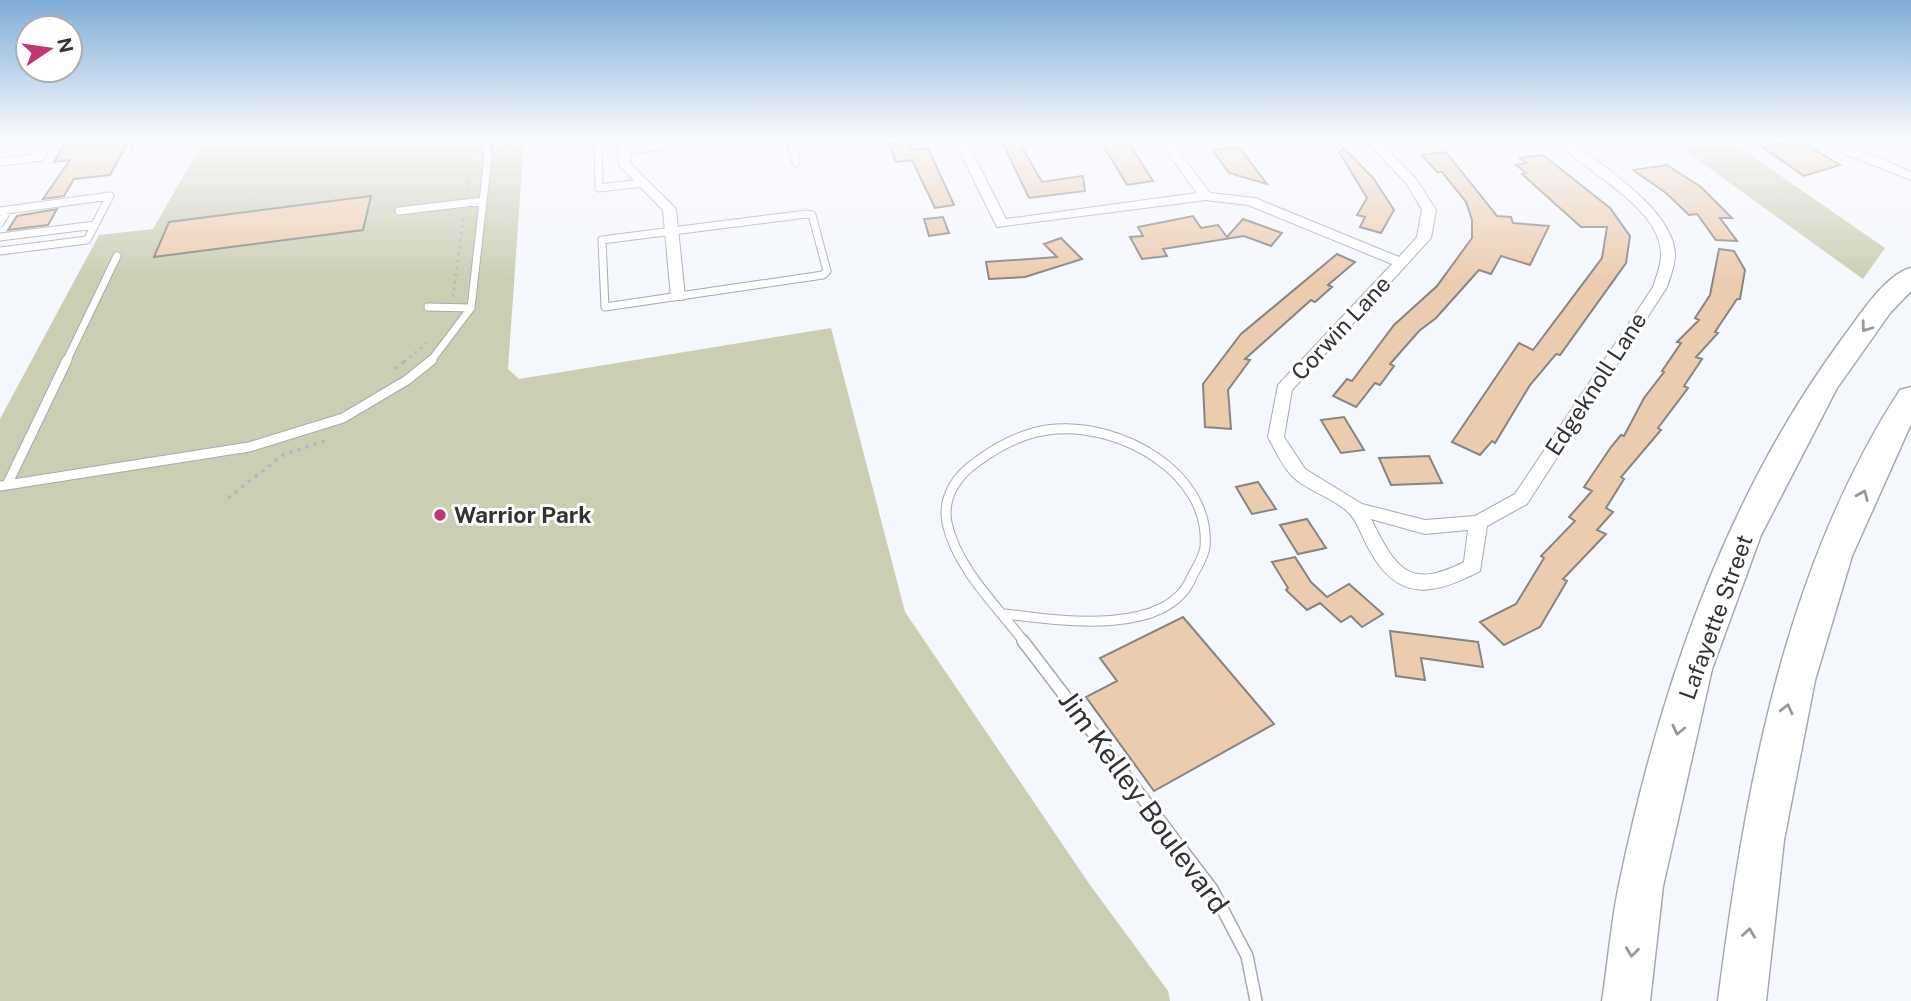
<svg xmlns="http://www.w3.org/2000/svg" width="1911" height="1001" viewBox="0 0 1911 1001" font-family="'Public Sans',sans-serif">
  <rect width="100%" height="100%" fill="#f4f7fc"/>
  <!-- green -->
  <path fill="#cbceb3" d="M 204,140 L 524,140 L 508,369 L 519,379 L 831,328 L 905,612 L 1090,885 L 1168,991 L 1170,1001 L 0,1001 L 0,419 L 99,235 L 153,229 Z
    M 1670,140 L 1729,140 L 1885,248 L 1863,279 Z"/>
  <!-- building -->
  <path fill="#ecccaf" stroke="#888481" stroke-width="2" d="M 67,140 L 129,140 L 110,175 L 74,179 L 64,196 L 43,199 L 70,160 L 54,162 Z
    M 1001,140 L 1018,140 L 1042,182 L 1083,176 L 1085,191 L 1029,198 Z
    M 1100,140 L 1127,140 L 1153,181 L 1127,185 Z
    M 1798,140 L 1840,165 L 1804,176 L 1762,147 Z
    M 909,141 L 912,150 L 928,148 L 954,205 L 935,208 L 912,160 L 896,162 L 889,143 Z
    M 1239,147 L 1267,184 L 1229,173 L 1212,150 Z
    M 1344,148 L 1374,179 L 1394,210 L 1381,233 L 1360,227 L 1365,217 L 1357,215 L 1367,198 L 1339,152 Z
    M 1446,152 L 1497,216 L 1511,217 L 1513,223 L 1549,226 L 1530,265 L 1501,256 L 1491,274 L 1479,270 L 1436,318 L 1419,331 L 1390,364 L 1394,366 L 1380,385 L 1375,383 L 1356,407 L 1333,396 L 1347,379 L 1352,381 L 1394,325 L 1437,286 L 1472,238 L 1472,220 L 1466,202 L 1442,172 L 1437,172 L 1422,155 Z
    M 1543,155 L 1610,208 L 1630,236 L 1626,263 L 1560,355 L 1556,354 L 1530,385 L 1495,443 L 1492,441 L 1480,455 L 1452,442 L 1519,343 L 1533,350 L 1602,258 L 1607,227 L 1581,227 L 1522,174 L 1526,173 L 1516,165 L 1526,163 L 1520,158 Z
    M 1667,165 L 1701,187 L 1732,218 L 1720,218 L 1737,241 L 1716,240 L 1697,214 L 1689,215 L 1666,193 L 1633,170 Z
    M 371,196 L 363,230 L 154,257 L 169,222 Z
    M 57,209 L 48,225 L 8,230 L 17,216 Z
    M 1193,216 L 1201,228 L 1218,225 L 1227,237 L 1243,219 L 1282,233 L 1271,246 L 1244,236 L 1163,249 L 1167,256 L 1142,259 L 1130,237 L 1143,236 L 1138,227 Z
    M 943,217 L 949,233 L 929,236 L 924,219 Z
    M 1061,238 L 1082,259 L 1025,277 L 989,279 L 986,262 L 1057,257 L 1044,244 Z
    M 1719,249 L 1734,251 L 1745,270 L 1740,299 L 1737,299 L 1715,332 L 1718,333 L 1696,357 L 1702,359 L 1684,386 L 1688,388 L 1658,428 L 1661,430 L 1621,477 L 1624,479 L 1606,508 L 1613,512 L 1597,530 L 1606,534 L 1563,579 L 1567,581 L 1540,627 L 1504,645 L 1480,622 L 1516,604 L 1544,558 L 1541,556 L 1575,521 L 1569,517 L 1592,491 L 1584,487 L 1611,447 L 1621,435 L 1624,436 L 1644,398 L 1664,372 L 1662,371 L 1681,343 L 1677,342 L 1699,320 L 1695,318 L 1710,295 Z
    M 1337,254 L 1355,262 L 1328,285 L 1332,287 L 1315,302 L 1311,300 L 1245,359 L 1250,360 L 1228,390 L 1231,429 L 1205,427 L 1203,384 L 1241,334 Z
    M 1344,417 L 1364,450 L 1341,453 L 1321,420 Z
    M 1429,456 L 1442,483 L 1391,485 L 1379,458 Z
    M 1258,482 L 1276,509 L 1252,514 L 1236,487 Z
    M 1307,519 L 1326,548 L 1298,554 L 1280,525 Z
    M 1295,557 L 1311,582 L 1327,597 L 1349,584 L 1383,614 L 1362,627 L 1351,616 L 1341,622 L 1320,603 L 1307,610 L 1286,590 L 1288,588 L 1272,562 Z
    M 1183,617 L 1274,724 L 1154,791 L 1086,697 L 1117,681 L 1100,658 Z
    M 1390,631 L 1478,642 L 1483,667 L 1421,658 L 1425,680 L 1396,676 Z"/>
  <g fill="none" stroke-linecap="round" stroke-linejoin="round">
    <!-- lane-far2 casing -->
    <g stroke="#a6aaae" stroke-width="9">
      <path id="lane-far2" d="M 598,140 L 599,188 L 643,183
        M 791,140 L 796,163
        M 0,144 L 29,140
        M 136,150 L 141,140
        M 624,151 L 716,140
        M 42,155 L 35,153 L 40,145 L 51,141
        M 0,162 L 41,157 L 44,152
        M 0,211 L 110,196 L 87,240 L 0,251
        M 399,211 L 483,201
        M 806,214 L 812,215 L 827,271 L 823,275 L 605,307 L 602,240 Z
        M 0,223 L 8,210
        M 0,237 L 95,225
        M 428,307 L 471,308
        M 66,362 L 117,256
        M 430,362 L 471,308 L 488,157 L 485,140"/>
    </g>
    <!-- lane-far1 casing -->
    <g stroke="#a6aaae" stroke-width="11">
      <path id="lane-far1" d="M 7,485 L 67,360
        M 0,486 L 249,447 L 343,418 L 407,380 L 432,360
        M 1006,614 C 1054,620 1163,637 1190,581 C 1194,571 1204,558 1205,547 C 1211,472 1120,424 1056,429 C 1027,431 1001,444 978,461 C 957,475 942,497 947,523 C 957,569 998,607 1025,643"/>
    </g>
    <!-- lane casing -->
    <g stroke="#a6aaae" stroke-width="14">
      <path id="lane" d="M 1023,641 L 1212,889 L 1247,956 L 1256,1001"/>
    </g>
    <!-- street casing -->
    <g stroke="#a6aaae" stroke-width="2">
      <path id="street" d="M 617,140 L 629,140 L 631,164 L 676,209 L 685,297 L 683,300 L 673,300 L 671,297 L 663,210 L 619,165 Z
        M 954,140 L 966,140 L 1006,219 L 1197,193 L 1158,140 L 1170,140 L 1210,193 L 1255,198 L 1399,257 L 1417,237 L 1422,210 L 1407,184 L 1365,140 L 1378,140 L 1416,179 L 1436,210 L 1431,238 L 1292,390 L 1284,437 L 1305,469 L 1362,504 L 1425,520 L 1475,516 L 1515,494 L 1653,287 C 1656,277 1661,266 1661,255 C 1662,207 1583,171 1555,140 L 1569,140 C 1600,164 1675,211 1675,255 C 1675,266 1670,277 1667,287 L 1527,504 L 1487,526 L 1480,571 C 1434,595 1399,603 1370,551 C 1363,540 1358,522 1349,513 C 1334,498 1310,492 1294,478 C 1283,468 1275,450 1268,437 L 1278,385 L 1392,264 L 1248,205 L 1206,200 L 997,227 ZM 1371,519 L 1425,534 L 1468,530 L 1464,562 C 1409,590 1396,569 1371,519 Z
        M 1827,140 C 1847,140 1889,163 1911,172 L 1911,180 L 1845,154 Z"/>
    </g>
    <!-- highway casing -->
    <g stroke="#a6aaae" stroke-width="3">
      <path id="highway" d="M 1911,268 L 1911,291 L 1890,313 L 1837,388 L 1761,535 L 1712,669 L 1663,886 L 1650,1001 L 1602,1001 C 1608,963 1611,923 1619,885 C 1659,692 1724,499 1842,339 C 1858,318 1885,274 1911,268 Z
        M 1911,387 L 1911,424 L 1852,556 L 1815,680 L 1784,840 L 1766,1001 L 1718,1001 C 1745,791 1783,571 1900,390 Z"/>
    </g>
    <!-- path-far1 -->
    <path stroke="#b5b7bb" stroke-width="2.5" stroke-dasharray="2.5 4.5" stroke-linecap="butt" d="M 467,189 L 472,152
      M 453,297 L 464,214
      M 404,362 L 427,343"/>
    <!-- path -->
    <path stroke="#b5b7bb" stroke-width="3.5" stroke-dasharray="3.5 5" stroke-linecap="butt" d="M 395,369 L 406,360
      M 228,498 L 283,455 L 330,439"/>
    <!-- lane-far2 -->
    <use href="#lane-far2" stroke="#fff" stroke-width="7"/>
    <!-- lane-far1 -->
    <use href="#lane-far1" stroke="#fff" stroke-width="9"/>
    <!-- lane -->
    <use href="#lane" stroke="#fff" stroke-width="11"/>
    <!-- street -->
    <use href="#street" fill="#fff" fill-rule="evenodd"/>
    <!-- highway -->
    <use href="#highway" fill="#fff" fill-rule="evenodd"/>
  </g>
  <!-- one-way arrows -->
  <defs><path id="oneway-chevron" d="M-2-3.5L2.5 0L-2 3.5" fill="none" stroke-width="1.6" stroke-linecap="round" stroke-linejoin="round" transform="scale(1.75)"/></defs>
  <g stroke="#98999a">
    <use href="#oneway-chevron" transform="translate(1866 327) rotate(126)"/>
    <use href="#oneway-chevron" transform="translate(1863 495) rotate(-66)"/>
    <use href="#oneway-chevron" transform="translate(1787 709) rotate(-76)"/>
    <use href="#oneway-chevron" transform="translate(1678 730) rotate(103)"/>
    <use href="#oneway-chevron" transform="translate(1749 933) rotate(-82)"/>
    <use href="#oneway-chevron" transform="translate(1632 952) rotate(97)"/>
  </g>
  <!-- sky -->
  <linearGradient id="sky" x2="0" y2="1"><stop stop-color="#7eadd6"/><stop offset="0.5" stop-color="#fafbfe"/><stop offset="1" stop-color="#fafbfe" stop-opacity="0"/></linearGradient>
  <rect width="1911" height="280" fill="url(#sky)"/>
  <!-- markers -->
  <circle fill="#c13770" stroke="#fff" stroke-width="2.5" cx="440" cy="515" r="7"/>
  <g text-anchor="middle" stroke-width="6" stroke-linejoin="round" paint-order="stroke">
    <!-- street labels -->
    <g font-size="23" fill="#323335" stroke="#fff">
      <text transform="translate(1341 328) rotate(-47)" y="8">Corwin Lane</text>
      <text transform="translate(1596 384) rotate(-57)" y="8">Edgeknoll Lane</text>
      <text transform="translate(1716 617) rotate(-70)" y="8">Lafayette Street</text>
    </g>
    <!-- poi labels -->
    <g font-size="23" font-weight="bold" fill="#323335" stroke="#fff" text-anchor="start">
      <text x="454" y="523">Warrior Park</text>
    </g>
    <!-- near-street labels -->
    <g font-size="28" fill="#323335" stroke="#fff">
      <text transform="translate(1144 802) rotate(54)" y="10">Jim Kelley Boulevard</text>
    </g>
  </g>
  <!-- north arrow -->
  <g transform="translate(49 49) rotate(77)"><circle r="33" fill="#ffffff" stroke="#adadae" stroke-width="2"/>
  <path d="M0-5L12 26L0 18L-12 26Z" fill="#c13770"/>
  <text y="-10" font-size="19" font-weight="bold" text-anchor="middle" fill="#323335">N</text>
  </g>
</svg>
